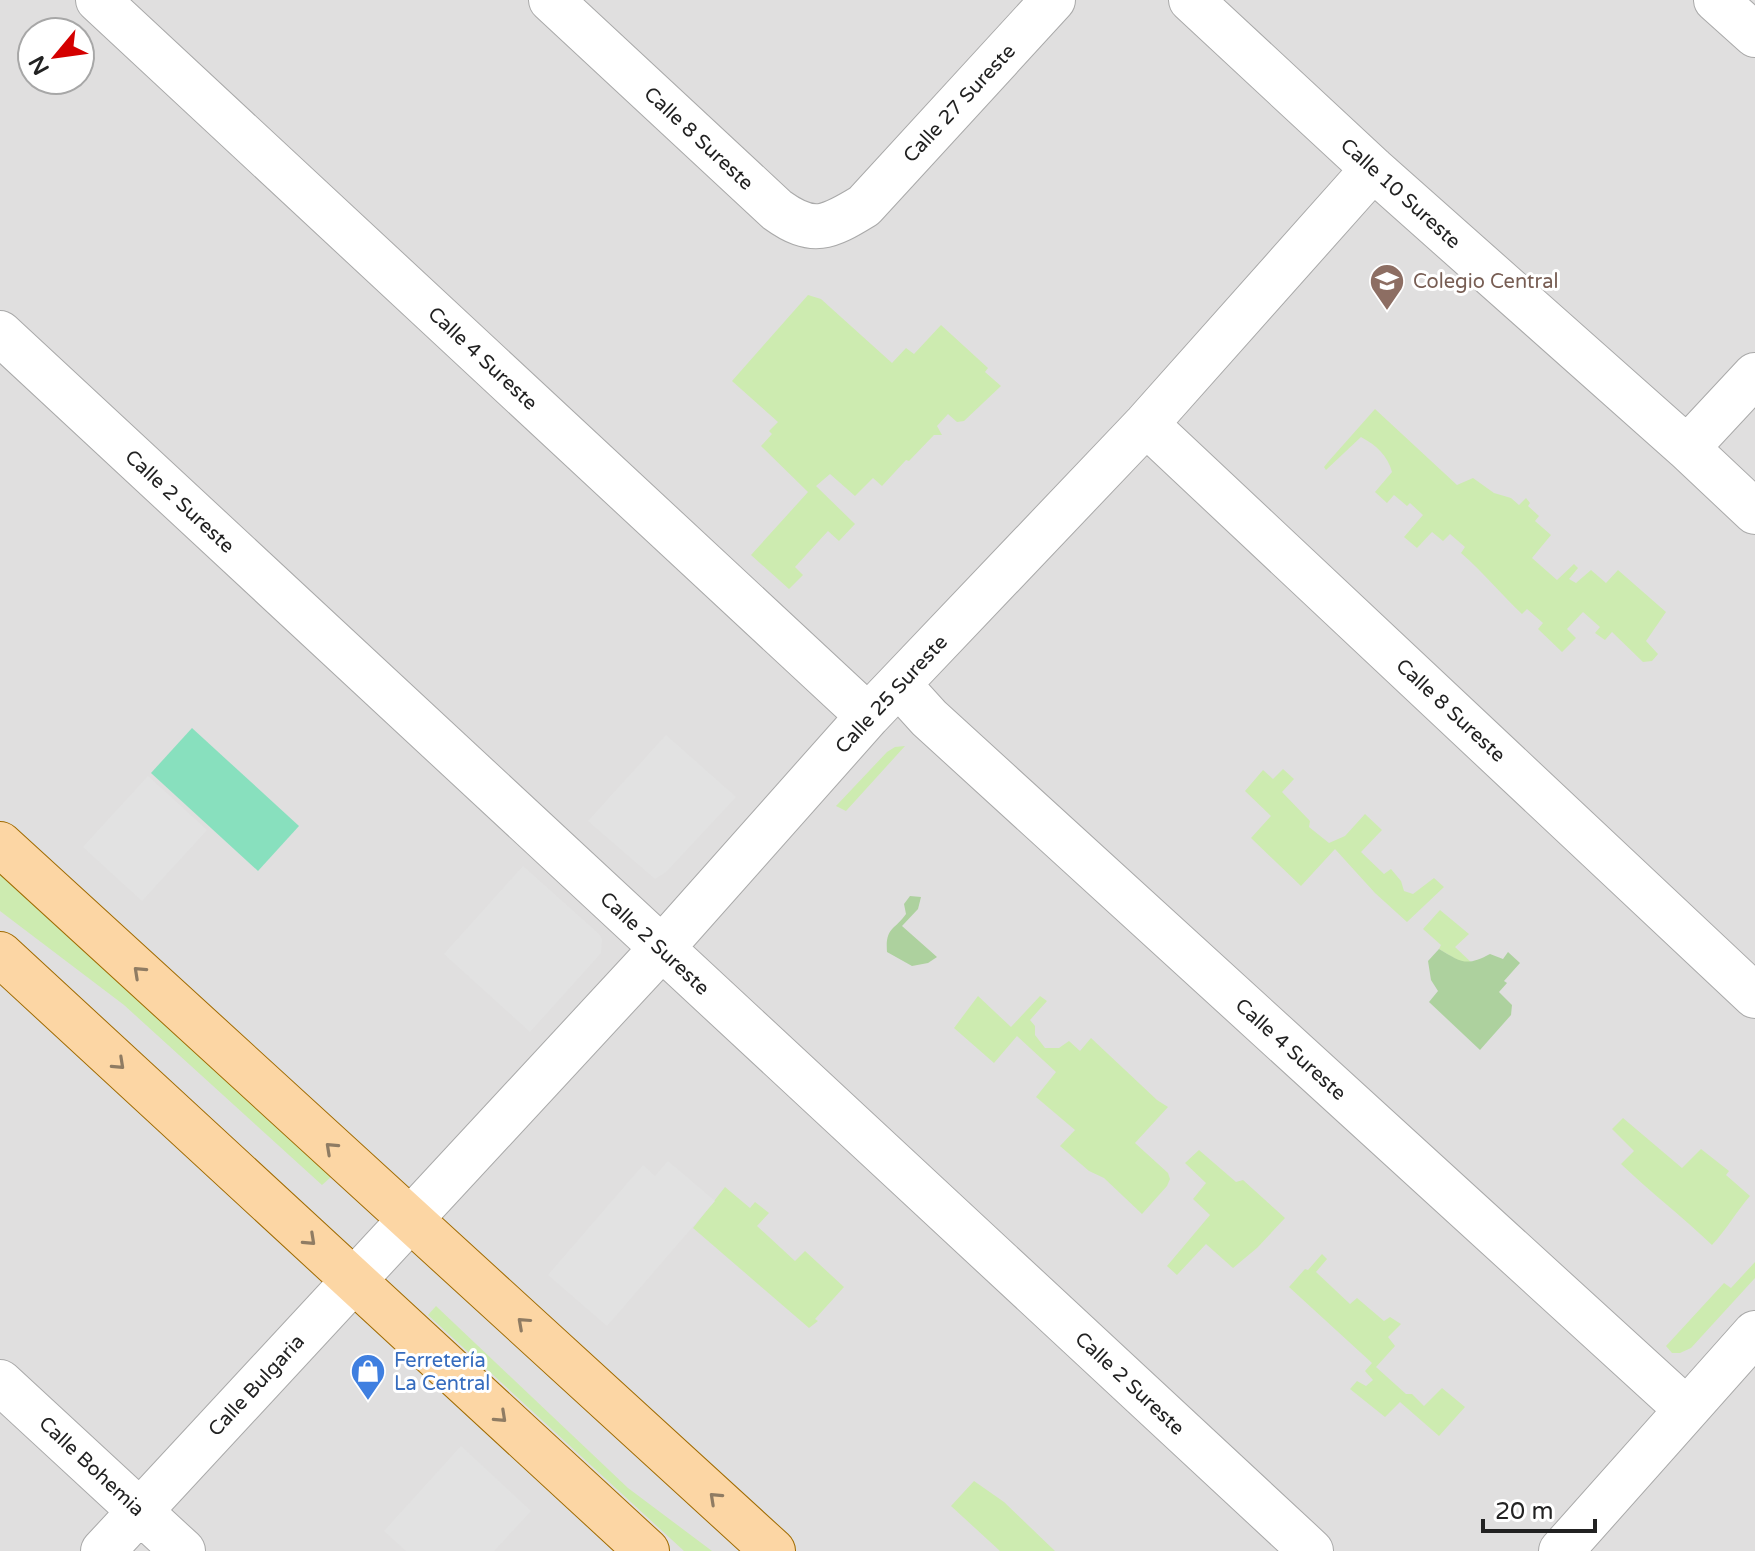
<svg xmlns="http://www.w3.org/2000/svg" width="1755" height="1551" viewBox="0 0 1755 1551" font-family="'Varela Round',sans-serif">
  <rect width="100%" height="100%" fill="#f2efe9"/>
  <!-- residential -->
  <path fill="#e0dfdf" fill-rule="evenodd" d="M 0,0 L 1755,0 L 1755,1551 L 0,1551 ZM 32,32 L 80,32 L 80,80 L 32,80 Z"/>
  <!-- grass -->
  <path fill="#cdebb0" d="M 808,295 L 821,299 L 892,363 L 906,348 L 914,354 L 941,325 L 988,368 L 985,372 L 1001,386 L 964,421 L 957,422 L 948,414 L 937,426 L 942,435 L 934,435 L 909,461 L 906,460 L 882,486 L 873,478 L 855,496 L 830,474 L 816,486 L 855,524 L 839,541 L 828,531 L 795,567 L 803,575 L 789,589 L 751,555 L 808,492 L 761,446 L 772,434 L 769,431 L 778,422 L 732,381 Z
    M 1375,409 L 1457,485 L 1473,478 L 1494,493 L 1511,498 L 1519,505 L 1526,498 L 1530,503 L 1528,506 L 1539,516 L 1535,521 L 1551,535 L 1532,558 L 1557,580 L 1574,564 L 1578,568 L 1569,579 L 1576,583 L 1591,570 L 1606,583 L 1618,570 L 1666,612 L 1646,641 L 1658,654 L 1652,661 L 1643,662 L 1612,632 L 1605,640 L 1595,633 L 1600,627 L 1583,612 L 1567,629 L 1576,638 L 1562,652 L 1538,629 L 1543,623 L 1527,609 L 1522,614 C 1501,594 1483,572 1461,553 L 1465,547 L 1450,534 L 1443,541 L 1432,532 L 1417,548 L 1404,537 L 1423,515 L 1410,503 L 1407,506 L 1394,495 L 1387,503 L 1375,492 L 1392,472 C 1388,456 1376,445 1361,437 L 1326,470 L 1324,467 L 1328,462 Z
    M 905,746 L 846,811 L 836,806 L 887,752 L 895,747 Z
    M 1283,769 L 1294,779 L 1282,792 L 1310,821 L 1309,827 L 1329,843 L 1345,836 L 1365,814 L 1382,830 L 1361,852 L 1384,874 L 1391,869 L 1401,881 L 1404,891 L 1413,894 L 1434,878 L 1444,887 L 1407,922 L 1375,893 L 1335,849 L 1301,886 L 1251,838 L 1271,816 L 1245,791 L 1263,770 L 1273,779 Z
    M 0,873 L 331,1177 L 322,1185 L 124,1005 L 0,911 Z
    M 1440,910 L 1469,934 L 1455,947 L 1473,964 L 1459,961 L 1439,949 L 1441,945 L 1423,929 Z
    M 978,996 L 1011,1027 L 1040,996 L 1047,1001 L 1030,1020 L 1035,1026 L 1035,1035 L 1045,1048 L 1059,1048 L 1069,1041 L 1080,1051 L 1091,1038 L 1157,1100 L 1168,1107 L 1135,1143 L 1168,1173 L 1170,1179 L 1167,1186 L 1142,1214 L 1104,1178 L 1089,1171 L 1060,1146 L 1075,1130 L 1036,1097 L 1056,1072 L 1017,1036 L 994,1063 L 954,1028 Z
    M 1623,1118 L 1682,1168 L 1701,1149 L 1729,1171 L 1726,1175 L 1750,1196 C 1736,1212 1727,1229 1712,1245 C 1682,1216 1651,1193 1621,1164 L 1634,1151 L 1612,1129 Z
    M 1199,1150 L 1236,1182 L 1243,1180 L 1285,1218 L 1257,1248 L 1233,1268 L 1206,1244 L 1177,1275 L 1167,1266 L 1210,1215 L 1193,1199 L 1206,1183 L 1185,1163 Z
    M 725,1187 L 750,1208 L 755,1202 L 769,1213 L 757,1226 L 795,1261 L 805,1251 L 844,1287 L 815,1319 L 818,1321 L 809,1328 L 693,1228 Z
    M 1322,1254 L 1327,1259 L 1316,1272 L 1350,1304 L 1357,1298 L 1384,1321 L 1390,1317 L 1401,1324 L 1388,1337 L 1395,1346 L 1376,1367 L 1406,1394 L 1412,1394 L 1424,1406 L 1442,1388 L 1465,1407 L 1439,1436 L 1400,1402 L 1385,1417 L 1350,1389 L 1357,1381 L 1366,1386 L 1373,1380 L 1365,1371 L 1372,1363 L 1289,1287 L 1305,1269 L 1308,1270 Z
    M 1755,1262 L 1755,1278 L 1691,1348 L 1680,1353 L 1672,1353 L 1666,1346 L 1724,1283 L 1731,1288 Z
    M 436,1306 L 628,1488 L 712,1551 L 684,1551 L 428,1315 Z
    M 974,1481 L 1004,1502 L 1055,1551 L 1000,1551 L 951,1506 Z"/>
  <!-- forest -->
  <path fill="#add19e" d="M 910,896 L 921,897 L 918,909 L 902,926 L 937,957 L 928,963 L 912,966 L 887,952 C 885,927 895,930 906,914 L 904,904 Z
    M 1439,949 C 1461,962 1466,967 1490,954 L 1503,959 L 1508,952 L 1520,963 L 1504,981 L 1507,983 L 1499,992 L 1512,1005 L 1511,1015 L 1480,1050 L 1429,1002 L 1438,991 L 1431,980 L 1428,961 Z"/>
  <!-- pitch -->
  <path fill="#88e0be" d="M 192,728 L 299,826 L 258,871 L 151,773 Z"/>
  <!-- parking -->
  <path fill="#e2e2e2" d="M 666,735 L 736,797 L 666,872 L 655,879 L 588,821 Z
    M 148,776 L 207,830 L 142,901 L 83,847 Z
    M 523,866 L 599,934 L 602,939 L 601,953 L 530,1032 L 444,954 Z
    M 668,1161 L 715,1201 L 607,1326 L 548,1275 L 643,1165 L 655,1176 Z
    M 461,1446 L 531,1511 L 494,1551 L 406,1551 L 384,1531 Z"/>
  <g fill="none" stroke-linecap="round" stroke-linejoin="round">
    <!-- minor casing -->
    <g stroke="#a9a9a9" stroke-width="46">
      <path id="minor" d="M 98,0 L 868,716
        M 551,0 L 777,210 C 813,236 828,228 864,206 L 1053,0
        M 1191,0 L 1373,169 L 1687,448 L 1755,512
        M 1716,0 L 1755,35
        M 0,333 L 1311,1551
        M 1146,424 L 1755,996
        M 1687,448 L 1755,375
        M 900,686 L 929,718 L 1686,1409
        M 0,1382 L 183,1551
        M 103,1551 L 661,949 L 868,716 L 1146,424 L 1373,169
        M 1561,1551 L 1755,1333"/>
    </g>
    <!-- major casing -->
    <g stroke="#a06b00" stroke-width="46">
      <path id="major" d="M 0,844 L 773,1551
        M 0,954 L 647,1551"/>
    </g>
    <!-- minor -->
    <use href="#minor" stroke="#fff" stroke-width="44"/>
    <!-- major -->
    <use href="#major" stroke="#fcd6a4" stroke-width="44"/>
  </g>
  <!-- one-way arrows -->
  <defs><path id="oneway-chevron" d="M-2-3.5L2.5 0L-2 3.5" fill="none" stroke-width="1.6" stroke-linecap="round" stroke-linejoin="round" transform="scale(2)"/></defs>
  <g stroke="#8f7c63">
    <use href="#oneway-chevron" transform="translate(139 972) rotate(-137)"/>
    <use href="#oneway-chevron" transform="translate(119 1064) rotate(43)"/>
    <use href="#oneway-chevron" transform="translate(331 1148) rotate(-137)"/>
    <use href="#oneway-chevron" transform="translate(310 1240) rotate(43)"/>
    <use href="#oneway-chevron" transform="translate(523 1323) rotate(-138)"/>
    <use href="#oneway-chevron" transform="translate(501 1417) rotate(43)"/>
    <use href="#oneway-chevron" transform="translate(715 1498) rotate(-137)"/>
  </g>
  <!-- icons -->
  <defs>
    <g id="school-pin" transform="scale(1.8)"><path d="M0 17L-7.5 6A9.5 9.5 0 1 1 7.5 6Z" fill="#8d6e63" stroke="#fff"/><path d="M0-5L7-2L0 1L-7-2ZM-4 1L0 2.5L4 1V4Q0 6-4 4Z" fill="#fff"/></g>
    <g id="shop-pin" transform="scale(1.8)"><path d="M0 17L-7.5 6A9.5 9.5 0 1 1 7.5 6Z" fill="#3f7fe0" stroke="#fff"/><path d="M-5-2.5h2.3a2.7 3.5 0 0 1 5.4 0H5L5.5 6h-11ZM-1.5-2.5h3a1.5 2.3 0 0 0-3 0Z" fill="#fff"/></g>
  </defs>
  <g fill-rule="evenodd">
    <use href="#school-pin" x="1387" y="281"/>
    <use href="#shop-pin" x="368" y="1371"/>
  </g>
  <g text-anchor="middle" stroke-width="6" stroke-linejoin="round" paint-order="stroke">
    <!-- street labels -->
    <g font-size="20" fill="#222" stroke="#fff">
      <text transform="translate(959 103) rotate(-47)" y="7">Calle 27 Sureste</text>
      <text transform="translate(699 138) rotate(43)" y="7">Calle 8 Sureste</text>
      <text transform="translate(1401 193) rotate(42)" y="7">Calle 10 Sureste</text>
      <text transform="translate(483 358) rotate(43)" y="7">Calle 4 Sureste</text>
      <text transform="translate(180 501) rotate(43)" y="7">Calle 2 Sureste</text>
      <text transform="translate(891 694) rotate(-47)" y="7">Calle 25 Sureste</text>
      <text transform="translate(1451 710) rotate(43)" y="7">Calle 8 Sureste</text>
      <text transform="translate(655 943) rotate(43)" y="7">Calle 2 Sureste</text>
      <text transform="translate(1291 1049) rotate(42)" y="7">Calle 4 Sureste</text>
      <text transform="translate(1130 1383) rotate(43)" y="7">Calle 2 Sureste</text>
      <text transform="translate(256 1385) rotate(-47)" y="7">Calle Bulgaria</text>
      <text transform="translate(92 1466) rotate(43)" y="7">Calle Bohemia</text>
    </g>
    <!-- education labels -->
    <g font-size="20" fill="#785e54" stroke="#fff" text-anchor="start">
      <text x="1413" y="288">Colegio Central</text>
    </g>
    <!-- shop labels -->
    <g font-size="20" fill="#366cbe" stroke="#fff" text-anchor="start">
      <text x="394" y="1367">Ferretería<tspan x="394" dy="23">La Central</tspan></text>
    </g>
  </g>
  <!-- north arrow -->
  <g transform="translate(56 56) rotate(241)"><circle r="38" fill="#ffffff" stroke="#a7a7a7" stroke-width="2"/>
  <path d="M0-6L14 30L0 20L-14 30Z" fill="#d40000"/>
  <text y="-12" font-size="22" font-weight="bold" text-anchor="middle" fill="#222222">N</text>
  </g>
  <!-- scale -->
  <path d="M1483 1519v12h112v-12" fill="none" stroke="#222222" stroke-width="4"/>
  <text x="1495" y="1519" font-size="24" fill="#222222" stroke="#ffffff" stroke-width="6" paint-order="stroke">20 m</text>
</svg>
